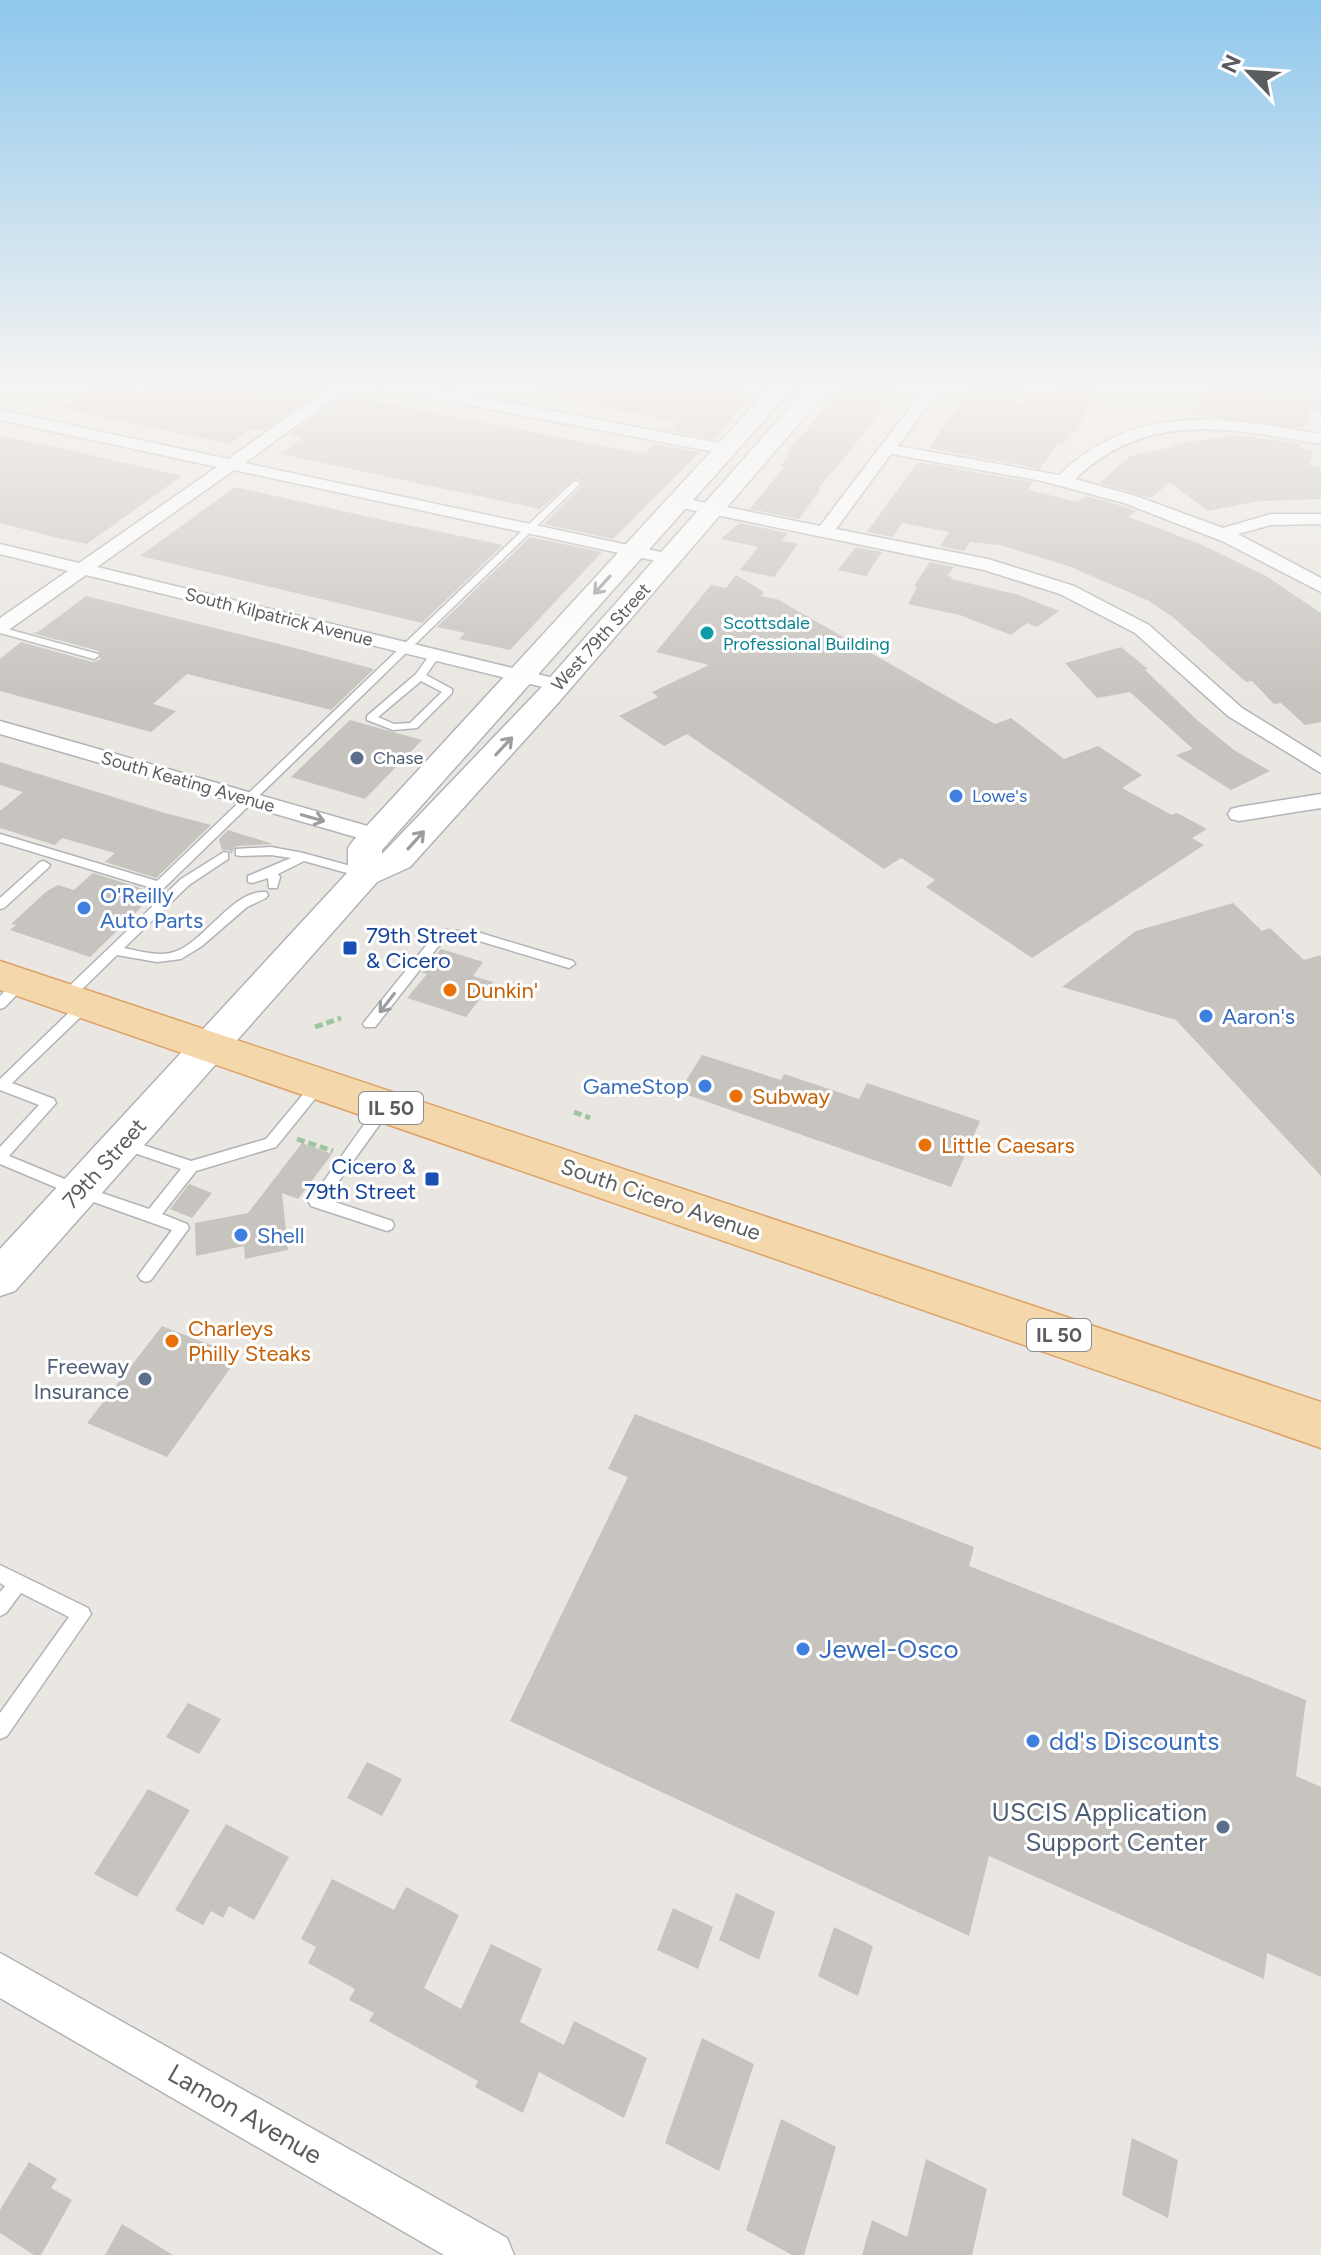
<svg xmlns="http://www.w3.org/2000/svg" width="1321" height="2255" viewBox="0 0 1321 2255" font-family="Figtree,sans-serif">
  <rect width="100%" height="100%" fill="#eae6e1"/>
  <!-- building -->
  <path fill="#c7c3bf" d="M 145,383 L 286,383 L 321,390 L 263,431 L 251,429 L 229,444 L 59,408 L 97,386 L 144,393 Z
    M 538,383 L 699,383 L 754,393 L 713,439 L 669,430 L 678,422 L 537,394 Z
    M 846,383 L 902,383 L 849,453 L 818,488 L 821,489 L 799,519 L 750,509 L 784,467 L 780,466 L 790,455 L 786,454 Z
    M 974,383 L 1029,383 L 1011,406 L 1079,384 L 1111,399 L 1090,406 L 1074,433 L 1071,432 L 1064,444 L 1058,443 L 1040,469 L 929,448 Z
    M 1218,383 L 1321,383 L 1321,412 L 1310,410 L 1305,428 L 1208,417 L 1192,412 Z
    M 343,395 L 644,454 L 655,444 L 700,452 L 613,539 L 544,524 L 583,485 L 583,481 L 575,478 L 540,509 L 280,454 L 302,438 L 288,435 Z
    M 1238,435 L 1301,444 L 1300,448 L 1313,451 L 1309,465 L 1321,467 L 1321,499 L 1261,501 L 1207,511 L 1170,482 L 1151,498 L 1100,483 L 1130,456 L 1176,446 L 1173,444 Z
    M 0,436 L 65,449 L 182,476 L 87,544 L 58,538 L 0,523 Z
    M 918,462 L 1033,482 L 1028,490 L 1078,502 L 1086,496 L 1123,506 L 1136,511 L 1129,517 L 1200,544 L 1266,576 L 1321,613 L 1321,722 L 1305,725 L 1281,703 L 1274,704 L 1252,681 L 1246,682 L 1174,618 L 1149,601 L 1071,567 L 1000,545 L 970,542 L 964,551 L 940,546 L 949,532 L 902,523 L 893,537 L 867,532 Z
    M 235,487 L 365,516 L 503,545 L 422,623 L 140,556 Z
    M 739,523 L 788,533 L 782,541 L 798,544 L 774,577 L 740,570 L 758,547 L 721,539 Z
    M 530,537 L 602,552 L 510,650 L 459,639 L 465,633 L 437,627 Z
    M 856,547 L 882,552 L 866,576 L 838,570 Z
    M 930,562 L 954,567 L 947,576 L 952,577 L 951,579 L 1019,595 L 1059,611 L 1037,627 L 1027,623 L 1011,635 L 960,615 L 908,604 L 917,587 L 914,586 Z
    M 736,575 L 764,592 L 761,596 L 777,599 L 995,724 L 1011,718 L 1064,759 L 1098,746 L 1142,775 L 1122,788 L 1172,815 L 1177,813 L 1207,829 L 1192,838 L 1204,845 L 1032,958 L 926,887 L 935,880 L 901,858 L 884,869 L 687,734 L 664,746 L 619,716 L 658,697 L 652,692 L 709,665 L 656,652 L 711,585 L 726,588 Z
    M 86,596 L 287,646 L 374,669 L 331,710 L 187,674 L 153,704 L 176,711 L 151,732 L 0,691 L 0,659 L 21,642 L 93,662 L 101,659 L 99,651 L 32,633 L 38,632 Z
    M 1121,647 L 1148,669 L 1145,670 L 1197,720 L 1234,750 L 1270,771 L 1231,790 L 1176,755 L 1193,749 L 1130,692 L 1097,698 L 1065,663 Z
    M 350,720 L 422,740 L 365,799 L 291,777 Z
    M 0,762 L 165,813 L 211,825 L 156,878 L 105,862 L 115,853 L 62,838 L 55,845 L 0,828 L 0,811 L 23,792 L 0,785 Z
    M 228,830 L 273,844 L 236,846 L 231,854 L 229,850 L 222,850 L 219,839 Z
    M 93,873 L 156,893 L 90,957 L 10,930 L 16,925 L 11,924 L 47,891 L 58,885 L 74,890 Z
    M 1233,903 L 1262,931 L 1270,928 L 1304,960 L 1321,955 L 1321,1176 L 1176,1020 L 1062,987 L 1136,931 Z
    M 441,949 L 483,962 L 473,976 L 493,982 L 466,1017 L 407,998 L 427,974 L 422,973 Z
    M 702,1055 L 781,1080 L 784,1074 L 859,1099 L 867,1083 L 980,1121 L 951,1187 L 679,1092 Z
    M 302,1143 L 332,1154 L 298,1199 L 282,1193 L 288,1250 L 245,1259 L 244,1246 L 196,1256 L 195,1223 L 248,1213 Z
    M 189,1184 L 212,1193 L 192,1218 L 170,1209 Z
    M 162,1326 L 239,1356 L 167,1457 L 87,1423 Z
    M 635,1414 L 974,1547 L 969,1566 L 1306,1700 L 1296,1776 L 1321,1787 L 1321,1977 L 1267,1953 L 1264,1979 L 989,1856 L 969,1936 L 510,1721 L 628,1477 L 608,1469 Z
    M 188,1703 L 221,1719 L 199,1754 L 166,1737 Z
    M 367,1762 L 402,1779 L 382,1816 L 347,1798 Z
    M 148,1789 L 190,1810 L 137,1897 L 94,1874 Z
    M 226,1824 L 289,1857 L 254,1920 L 229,1906 L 223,1918 L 211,1911 L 203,1925 L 175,1910 Z
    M 332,1879 L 394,1910 L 406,1887 L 459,1915 L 424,1988 L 461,2009 L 491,1944 L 542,1969 L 520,2022 L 564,2045 L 574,2021 L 647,2058 L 624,2118 L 539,2072 L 523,2113 L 475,2087 L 478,2081 L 369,2021 L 374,2013 L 349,2000 L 355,1989 L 308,1963 L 316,1947 L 301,1939 Z
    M 736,1893 L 775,1912 L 759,1960 L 719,1940 Z
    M 673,1908 L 713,1927 L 698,1969 L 657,1950 Z
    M 834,1927 L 873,1946 L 858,1996 L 818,1976 Z
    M 702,2038 L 754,2064 L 719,2171 L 665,2143 Z
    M 781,2119 L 836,2147 L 804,2255 L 792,2255 L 746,2230 Z
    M 1132,2138 L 1178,2160 L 1168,2218 L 1122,2195 Z
    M 926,2159 L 987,2189 L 972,2255 L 862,2255 L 872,2220 L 907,2237 Z
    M 29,2162 L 57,2179 L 51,2188 L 72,2200 L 41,2255 L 34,2255 L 0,2233 L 0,2210 Z
    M 122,2224 L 173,2255 L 105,2255 Z"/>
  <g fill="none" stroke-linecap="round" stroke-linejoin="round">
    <!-- lane casing -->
    <g stroke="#b1b4b7" stroke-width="3">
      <path id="lane" d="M 574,481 L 581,483 L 163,889 L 155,889 L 0,842 L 0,834 L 157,881 Z
        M 0,627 L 98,654 L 99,656 L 94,659 L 0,633 Z
        M 435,652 L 440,655 L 426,675 L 452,689 L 452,693 L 417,728 L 393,730 L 367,720 L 367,716 L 416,674 L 431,653 ZM 421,681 L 442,692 L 410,723 L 394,724 L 378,717 Z
        M 271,847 L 303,853 L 369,871 L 371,874 L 365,878 L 304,861 L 278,874 L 280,877 L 277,888 L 269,888 L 268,878 L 252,883 L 248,882 L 248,876 L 291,858 L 271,855 L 240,856 L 236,855 L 236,849 Z
        M 224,852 L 228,853 L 228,859 L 189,885 L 124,948 C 139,951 158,957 174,952 C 205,942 233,889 266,892 L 268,895 L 266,898 L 247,907 L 202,946 L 181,959 L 157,962 L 117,955 L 71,1000 L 61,1000 L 60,997 L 61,994 L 181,879 Z
        M 44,861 L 50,865 L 48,868 L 4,908 L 0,909 L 0,898 L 40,862 Z
        M 445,930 L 477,932 L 573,961 L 575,964 L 569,968 L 476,940 L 448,938 L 437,948 L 375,1027 L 365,1027 L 363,1024 L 365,1021 L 429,942 Z
        M 21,978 L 27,982 L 26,985 L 5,1007 L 0,1009 L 0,996 L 16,979 Z
        M 86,999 L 91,1001 L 92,1004 L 91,1007 L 12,1083 L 54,1099 L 56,1103 L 9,1156 L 84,1187 L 149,1209 L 181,1169 L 117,1147 L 115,1143 L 117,1139 L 122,1138 L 191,1161 L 266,1139 L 315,1080 L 325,1080 L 327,1084 L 276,1147 L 196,1171 L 162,1214 L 187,1224 L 189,1228 L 151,1280 L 146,1282 L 141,1280 L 138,1276 L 172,1230 L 74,1195 L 0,1164 L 0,1147 L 39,1105 L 0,1090 L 0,1079 L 81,1001 Z
        M 385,1101 L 390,1102 L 392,1106 L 390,1110 L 326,1199 L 392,1221 L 394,1225 L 392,1229 L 387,1231 L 311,1206 L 309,1202 L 380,1102 Z
        M 0,1565 L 88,1608 L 91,1614 L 7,1736 L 0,1739 L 0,1713 L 69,1617 L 21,1593 L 6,1613 L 0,1616 L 0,1592 L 5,1586 L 0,1583 Z"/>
    </g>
    <!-- street casing -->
    <g stroke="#b1b4b7" stroke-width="3">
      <path id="street" d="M 336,383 L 354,383 L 245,463 L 670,554 L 679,559 L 670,564 L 234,470 L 97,567 L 566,681 L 569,685 L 559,691 L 86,575 L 7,631 L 0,633 L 0,618 L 68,571 L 0,554 L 0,544 L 79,563 L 217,467 L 0,420 L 0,410 L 228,459 Z
        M 372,383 L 405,383 L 725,444 L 733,449 L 725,454 L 379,388 Z
        M 929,383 L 944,383 L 898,446 L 1059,475 C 1139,400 1223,418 1321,434 L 1321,444 C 1231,429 1148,409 1075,479 L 1136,496 L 1223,528 L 1271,514 L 1321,514 L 1321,524 L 1271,525 L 1238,534 L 1321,578 L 1321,592 L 1222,541 L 1124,503 L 1042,481 L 891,454 L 836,529 L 988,559 L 1074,586 L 1149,625 L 1242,708 L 1321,757 L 1321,773 L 1228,716 L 1135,633 L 1060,594 L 984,570 L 677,507 L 668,502 L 677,497 L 820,526 Z
        M 0,721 L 385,831 L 389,836 L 385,841 L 369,841 L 0,734 Z
        M 1321,794 L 1321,808 L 1239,821 L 1231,819 L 1228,814 L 1231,809 L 1239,807 Z
        M 0,1953 L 507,2238 L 514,2255 L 444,2255 L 0,1998 Z"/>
    </g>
    <!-- secondary casing -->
    <g stroke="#b0b4b6" stroke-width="3">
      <path id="secondary" d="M 774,383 L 797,383 L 382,850 L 382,854 L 538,691 L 811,383 L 834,383 L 558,703 L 410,867 L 377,882 L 15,1291 L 0,1296 L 0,1249 L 348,872 L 348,848 L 353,841 Z"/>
    </g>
    <!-- primary casing -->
    <g stroke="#dea166" stroke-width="3">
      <path id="primary" d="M 0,961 L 1321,1402 L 1321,1448 L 0,990 Z"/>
    </g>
    <!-- path -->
    <path stroke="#9fc6a0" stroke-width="5" stroke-dasharray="8 4" stroke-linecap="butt" d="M 315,1027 L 341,1018
      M 574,1112 L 590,1118
      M 297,1139 L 333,1151"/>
    <!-- lane -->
    <use href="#lane" fill="#fff" fill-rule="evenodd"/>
    <!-- street -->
    <use href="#street" fill="#fff" fill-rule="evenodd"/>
    <!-- secondary -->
    <use href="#secondary" fill="#fff" fill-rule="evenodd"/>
    <!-- primary -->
    <use href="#primary" fill="#f4d8ac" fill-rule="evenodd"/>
  </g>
  <!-- one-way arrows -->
  <defs><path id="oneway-shaft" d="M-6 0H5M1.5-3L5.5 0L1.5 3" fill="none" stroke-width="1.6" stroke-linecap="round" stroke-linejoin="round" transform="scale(2)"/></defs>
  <g stroke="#9b9e9f">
    <use href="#oneway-shaft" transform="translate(602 585) rotate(132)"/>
    <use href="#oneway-shaft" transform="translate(504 746) rotate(-47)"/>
    <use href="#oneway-shaft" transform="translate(313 818) rotate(16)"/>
    <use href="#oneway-shaft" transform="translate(416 840) rotate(-48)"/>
    <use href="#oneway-shaft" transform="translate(387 1003) rotate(128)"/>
  </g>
  <!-- sky -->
  <linearGradient id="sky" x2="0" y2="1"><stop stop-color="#8ec7ec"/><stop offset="0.55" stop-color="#f6f4f2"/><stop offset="1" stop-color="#f6f4f2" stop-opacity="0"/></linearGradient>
  <rect width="1321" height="699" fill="url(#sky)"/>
  <!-- markers -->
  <circle fill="#0f9aa8" stroke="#fff" stroke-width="3" cx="707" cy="633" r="8"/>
  <g fill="#5c6f8a" stroke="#fff" stroke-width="3">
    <circle cx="357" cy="758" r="8"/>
    <circle cx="145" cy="1379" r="8"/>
    <circle cx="1223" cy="1827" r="8"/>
  </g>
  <g fill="#3f7fe0" stroke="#fff" stroke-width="3">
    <circle cx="956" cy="796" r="8"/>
    <circle cx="84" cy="908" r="8"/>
    <circle cx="1206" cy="1016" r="8"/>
    <circle cx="705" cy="1086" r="8"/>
    <circle cx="241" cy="1235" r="8"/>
    <circle cx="803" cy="1649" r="8"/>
    <circle cx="1033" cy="1741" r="8"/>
  </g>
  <g fill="#1a4fb4" stroke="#fff" stroke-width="3">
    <rect x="342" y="940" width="16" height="16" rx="4"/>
    <rect x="424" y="1171" width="16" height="16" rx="4"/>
  </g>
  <g fill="#e8710a" stroke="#fff" stroke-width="3">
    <circle cx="450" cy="990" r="8"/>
    <circle cx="736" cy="1096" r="8"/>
    <circle cx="925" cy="1145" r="8"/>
    <circle cx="172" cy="1341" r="8"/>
  </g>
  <g text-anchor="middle" stroke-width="6" stroke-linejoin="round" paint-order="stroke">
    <!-- far-street labels -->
    <g font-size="18" fill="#595d5f" stroke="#fff">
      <text transform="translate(279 617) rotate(14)" y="6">South Kilpatrick Avenue</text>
      <text transform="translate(601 637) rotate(-48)" y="6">West 79th Street</text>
      <text transform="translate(188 782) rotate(16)" y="6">South Keating Avenue</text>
    </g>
    <!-- far-culture labels -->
    <g font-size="18" fill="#0d838f" stroke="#fff" text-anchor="start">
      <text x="723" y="629">Scottsdale<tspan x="723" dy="21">Professional Building</tspan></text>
    </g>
    <!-- far-service labels -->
    <g font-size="18" fill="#4e5e75" stroke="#fff" text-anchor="start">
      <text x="373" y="764">Chase</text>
    </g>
    <!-- far-shop labels -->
    <g font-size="18" fill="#366cbe" stroke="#fff" text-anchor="start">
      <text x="972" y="802">Lowe's</text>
    </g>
    <!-- shield labels -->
    <g fill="#fff" stroke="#8b8e8f" stroke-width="2">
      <rect x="359" y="1092" width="64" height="32" rx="6"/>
      <rect x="1027" y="1319" width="64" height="32" rx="6"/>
    </g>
    <g font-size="20" font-weight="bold" fill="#595d5f">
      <text x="391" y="1115">IL 50</text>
      <text x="1059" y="1342">IL 50</text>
    </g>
    <!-- shop labels -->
    <g font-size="22" fill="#366cbe" stroke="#fff" text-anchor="start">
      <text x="100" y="903">O'Reilly<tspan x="100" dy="25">Auto Parts</tspan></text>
      <text x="1222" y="1024">Aaron's</text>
      <text x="689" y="1094" text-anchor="end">GameStop</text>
      <text x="257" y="1243">Shell</text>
    </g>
    <!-- transit labels -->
    <g font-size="22" fill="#164399" stroke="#fff" text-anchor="start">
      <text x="366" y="943">79th Street<tspan x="366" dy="25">&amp; Cicero</tspan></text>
      <text x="416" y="1174" text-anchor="end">Cicero &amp;<tspan x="416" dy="25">79th Street</tspan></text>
    </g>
    <!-- food labels -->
    <g font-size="22" fill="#c56008" stroke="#fff" text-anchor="start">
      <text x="466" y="998">Dunkin'</text>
      <text x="752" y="1104">Subway</text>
      <text x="941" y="1153">Little Caesars</text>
      <text x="188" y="1336">Charleys<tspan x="188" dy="25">Philly Steaks</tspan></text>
    </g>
    <!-- street labels -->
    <g font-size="22" fill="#595d5f" stroke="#fff">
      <text transform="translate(104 1163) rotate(-48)" y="8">79th Street</text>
      <text transform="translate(661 1199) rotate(19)" y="8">South Cicero Avenue</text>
    </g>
    <!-- service labels -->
    <g font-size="22" fill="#4e5e75" stroke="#fff" text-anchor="end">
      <text x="129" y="1374">Freeway<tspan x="129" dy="25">Insurance</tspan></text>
    </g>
    <!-- near-shop labels -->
    <g font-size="26" fill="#366cbe" stroke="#fff" text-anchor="start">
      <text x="819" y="1658">Jewel-Osco</text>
      <text x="1049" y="1750">dd's Discounts</text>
    </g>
    <!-- near-service labels -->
    <g font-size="26" fill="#4e5e75" stroke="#fff" text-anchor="end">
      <text x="1207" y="1821">USCIS Application<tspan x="1207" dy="30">Support Center</tspan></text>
    </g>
    <!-- near-street labels -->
    <g font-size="26" fill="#595d5f" stroke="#fff">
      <text transform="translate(245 2114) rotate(30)" y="9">Lamon Avenue</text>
    </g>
  </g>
  <!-- north arrow -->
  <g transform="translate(1249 72) rotate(295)" stroke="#ffffff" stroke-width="6" paint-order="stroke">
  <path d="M0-6L14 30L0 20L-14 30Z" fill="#595d5f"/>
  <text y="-12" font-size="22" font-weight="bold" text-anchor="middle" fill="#595d5f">N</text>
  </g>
</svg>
